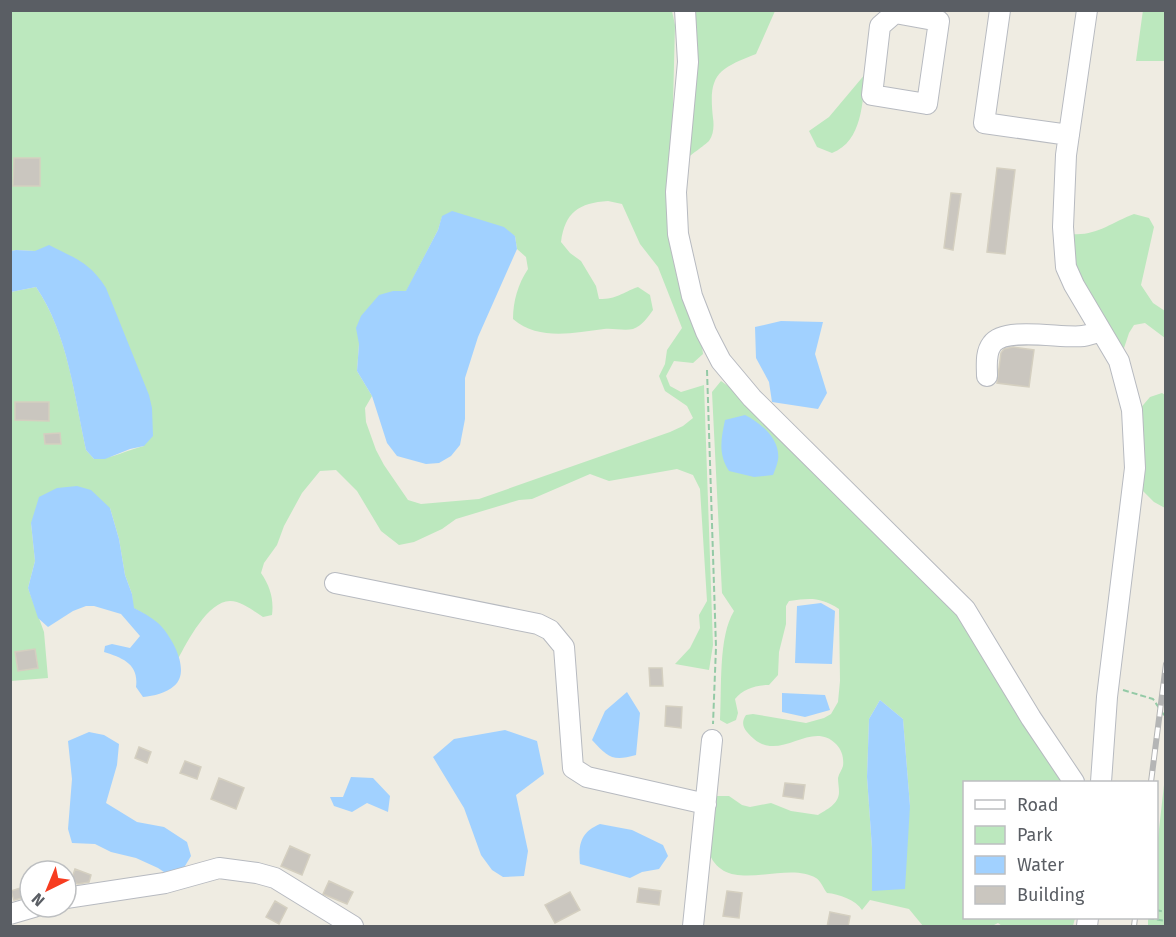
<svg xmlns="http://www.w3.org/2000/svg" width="1176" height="937" viewBox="0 0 1176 937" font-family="'Fira Sans',sans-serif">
  <rect width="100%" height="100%" fill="#efece2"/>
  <!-- green -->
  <path fill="#bce8be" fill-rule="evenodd" d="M 1143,10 L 1165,11 L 1165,61 L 1136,61 Z
    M 11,11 L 672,11 L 675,25 L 672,144 L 666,192 L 668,237 L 678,282 L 702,346 L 703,354 L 693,363 L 674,361 L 666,376 L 670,386 L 681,392 L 704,385 L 713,645 L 709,670 L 675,664 L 690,648 L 700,628 L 699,615 L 707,601 L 700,489 L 693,475 L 677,469 L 609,481 L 590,474 L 532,499 L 519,500 L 456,519 L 442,529 L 414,542 L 399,545 L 381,531 L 357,491 L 336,470 L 320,471 L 302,493 L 284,526 L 277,545 L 264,563 L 261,573 C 270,586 274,599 272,615 L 263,617 C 253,611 242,601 230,601 C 208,601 187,642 178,659 C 172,634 155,619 133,608 L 132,594 L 125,575 L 119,539 L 110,508 L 31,523 L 35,561 L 28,588 L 44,632 L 48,678 L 11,681 L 11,292 L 36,287 C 68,334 74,395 86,450 L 94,459 C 112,459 127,450 144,446 L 35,251 L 16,250 L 11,251 ZM 608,201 L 622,204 L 640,244 L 658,267 L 682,328 L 667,350 L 665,364 L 659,376 L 665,391 L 687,406 L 693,418 L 683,426 L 670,432 L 479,499 L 421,504 L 408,500 L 384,465 L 376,450 L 366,422 L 365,408 L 372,396 L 357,371 L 359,344 L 393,291 L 406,292 L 438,230 L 442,217 L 515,236 L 517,249 L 526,257 L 528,269 C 518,284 513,301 513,319 C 539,341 573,333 604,329 C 613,328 624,331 633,329 C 642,326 648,317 653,310 L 650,295 L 638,287 C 621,293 618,299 599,299 L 596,286 L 581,261 L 570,253 L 561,242 C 565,212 579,203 608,201 Z
    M 687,11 L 775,11 L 756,54 C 718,69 708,74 713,118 C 714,125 714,134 709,141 C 705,145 689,156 684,161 Z
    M 866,73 C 862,102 863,141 832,153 L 817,147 L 809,131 L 829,117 Z
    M 1134,214 L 1149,218 L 1154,227 L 1141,285 L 1153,303 L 1165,311 L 1165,338 L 1145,323 L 1134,325 L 1129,333 L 1122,354 L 1078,273 L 1074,261 L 1072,234 C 1097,236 1112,222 1134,214 Z
    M 721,381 L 728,386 L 791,451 L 952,601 L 1064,782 L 964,782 L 964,918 L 1075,918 L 1073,926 L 1002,926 L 998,923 L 992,926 L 923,926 L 909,909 L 870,900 L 862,910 C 856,900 839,894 827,893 C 823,888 821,881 816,878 C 785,859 724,899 708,850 L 715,796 L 729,796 L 742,805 L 750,807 L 771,803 L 791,811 L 818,815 C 826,810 839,804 839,792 C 839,787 838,783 838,778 C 839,773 842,770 843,766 C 844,758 842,750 836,744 C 816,724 793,748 770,746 C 760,745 753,739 747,732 C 742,726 742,721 746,715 L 753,714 L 806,723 L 824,718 L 831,714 L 838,702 L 840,681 L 839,609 C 820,597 811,598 789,601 L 786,606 L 786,624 L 779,652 L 778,675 L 769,685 C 756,685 743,689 735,699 L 738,713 L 736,720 L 727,724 L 720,720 C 722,689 718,637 734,611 L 722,593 L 712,392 ZM 880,700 L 903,719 L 910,806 L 872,891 L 872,848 L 867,777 L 869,719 Z
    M 1162,393 L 1165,395 L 1165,508 L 1154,502 L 1139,487 L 1138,411 L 1150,397 Z
    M 1165,776 L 1165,926 L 1148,926 L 1148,918 L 1156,918 L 1157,847 Z"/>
  <!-- water -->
  <path fill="#a1d1ff" d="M 452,211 L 504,227 L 515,236 L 517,249 L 478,337 L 465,378 L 465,419 L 460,445 L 451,456 L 439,463 L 426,464 L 397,456 L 387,443 L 372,396 L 357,371 L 359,344 L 356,328 L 361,316 L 379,295 L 393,291 L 406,291 L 438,230 L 442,216 Z
    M 49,245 C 74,258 90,262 106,288 L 149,395 L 152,408 L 153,436 L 144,446 L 130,449 L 105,459 L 94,459 L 86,450 C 74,396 68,334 36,287 L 11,292 L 11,251 L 16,250 L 35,251 Z
    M 781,321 L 823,322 L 815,354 L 827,393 L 818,409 L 772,402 L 769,382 L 756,358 L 755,327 Z
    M 745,415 C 761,423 781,440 778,460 C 777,465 775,470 773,475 L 754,477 L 729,471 C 718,454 721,439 725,420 Z
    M 77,486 L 91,490 L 110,508 L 119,539 L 125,575 L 132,594 L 134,608 C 142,612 151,617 158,623 C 171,635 192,671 174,686 C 166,693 154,696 143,697 L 136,687 C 139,664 123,658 104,652 L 105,646 L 112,644 L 130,648 L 140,636 L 121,614 L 94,606 L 86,606 L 73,611 L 48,627 L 38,618 L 28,588 L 35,561 L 31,523 L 39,497 L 57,488 Z
    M 821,603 L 835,611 L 832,664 L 795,663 L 797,606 Z
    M 627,692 L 640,713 L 636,755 C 612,762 608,757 592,740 L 605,711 Z
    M 782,693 L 825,695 L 830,710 L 805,717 L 782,712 Z
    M 880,700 L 903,719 L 910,806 L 905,889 L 872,891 L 872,848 L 867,777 L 869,719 Z
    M 505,730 L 537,741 L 544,774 L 516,795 L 528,851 L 524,876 L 503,877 L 492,870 L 481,855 L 464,808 L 433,757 L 454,739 Z
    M 89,732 L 104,735 L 119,744 L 117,765 L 106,803 L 137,822 L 164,827 L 187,842 L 191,856 L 182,871 L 170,876 L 158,868 L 136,858 L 111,852 L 95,844 L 72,843 L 68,829 L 72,779 L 68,741 Z
    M 351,777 L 373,778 L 390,796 L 388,812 L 367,803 L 352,812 L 334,806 L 330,797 L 343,797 Z
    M 600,824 L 632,830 L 663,845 L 668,856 L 659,869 L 642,872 L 630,878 L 580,864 C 578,844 581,832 600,824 Z"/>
  <!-- building -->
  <path fill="#cac6bf" stroke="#d4cfc0" stroke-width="1.5" d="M 14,158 L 40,158 L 40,186 L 13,186 Z
    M 997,168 L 1015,170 L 1005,254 L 987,252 Z
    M 951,193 L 961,194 L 953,250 L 944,248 Z
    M 1013,347 L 1034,350 L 1029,387 L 997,383 L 1001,353 L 1004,349 Z
    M 15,402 L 49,402 L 49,421 L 15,420 Z
    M 60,433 L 61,444 L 45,444 L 44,434 Z
    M 35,649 L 38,668 L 18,671 L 15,652 Z
    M 649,668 L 662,668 L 663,686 L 650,686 Z
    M 666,706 L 682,707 L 681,728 L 665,726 Z
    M 139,747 L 151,752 L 147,763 L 135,758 Z
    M 185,761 L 201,767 L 197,779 L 180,773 Z
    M 219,778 L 244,788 L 236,809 L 211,799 Z
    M 785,783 L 805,785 L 803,799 L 783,796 Z
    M 290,846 L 310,855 L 302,875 L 281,866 Z
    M 75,869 L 91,875 L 89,882 L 78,884 L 71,881 Z
    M 329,881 L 353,892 L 347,904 L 323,894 Z
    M 30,885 L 30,896 L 14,900 L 11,891 Z
    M 639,888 L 661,891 L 659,905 L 637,902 Z
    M 727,891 L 742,893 L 739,918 L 723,916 Z
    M 570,892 L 580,910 L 555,923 L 545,905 Z
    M 275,901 L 287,908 L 279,924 L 266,917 Z
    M 830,912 L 850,916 L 848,927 L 827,927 Z"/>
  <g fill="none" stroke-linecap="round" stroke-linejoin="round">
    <!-- minor casing -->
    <g stroke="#b7bac0" stroke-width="22">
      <path id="minor" d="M 685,10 L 688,62 L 676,192 L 678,234 L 692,296 L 706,332 L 721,361 L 752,398 L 965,609 L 1031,718 L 1074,782
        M 1000,10 L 984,123 L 1069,135
        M 1087,10 L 1066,155 L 1063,227 L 1066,267 L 1074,285 L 1119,361 L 1132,410 L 1135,468 L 1107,697 L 1101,782
        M 895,13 L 939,21 L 927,104 L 872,95 L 880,26 Z
        M 987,376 C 987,366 985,353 992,344 C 1005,326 1063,339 1083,336 C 1089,335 1095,333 1101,331
        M 335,583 L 538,624 L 550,630 L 564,647 L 573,768 L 587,777 L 706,804
        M 66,898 L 165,883 L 219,868 L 257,873 L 275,878 L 353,926
        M 10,914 L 34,907
        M 693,926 L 712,740
        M 1087,926 L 1088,918"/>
    </g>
    <!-- path -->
    <path stroke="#94caa6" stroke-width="2" stroke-dasharray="6 3" stroke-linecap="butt" d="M 707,370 L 716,647 L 713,724
      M 1123,690 L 1153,699 L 1166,718
      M 1156,910 L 1166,912
      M 1148,918 L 1166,921"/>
    <!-- minor -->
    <use href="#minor" stroke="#fff" stroke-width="20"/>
    <!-- rail casing -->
    <g stroke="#b4b5b5" stroke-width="6">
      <path id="rail" d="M 1151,782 L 1166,664
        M 1134,926 L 1135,918"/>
    </g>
    <!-- rail -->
    <use href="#rail" stroke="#fff" stroke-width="4" stroke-dasharray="11" stroke-linecap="butt"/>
  </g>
  <!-- border -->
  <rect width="1176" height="937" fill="none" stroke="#5a5e64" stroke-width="24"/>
  <!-- legend -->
  <rect x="963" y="781" width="195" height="138" fill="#ffffff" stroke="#bdbfc1" stroke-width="1.5"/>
  <rect x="975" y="800" width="30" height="9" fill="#ffffff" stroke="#bdbfc1" stroke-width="1.5"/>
  <text x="1017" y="811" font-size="18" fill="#5a5e64">Road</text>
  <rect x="975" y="826" width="30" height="18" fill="#bce8be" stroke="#bdbfc1" stroke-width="1.5"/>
  <text x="1017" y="841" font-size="18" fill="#5a5e64">Park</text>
  <rect x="975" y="856" width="30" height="18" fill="#a1d1ff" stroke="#bdbfc1" stroke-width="1.5"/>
  <text x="1017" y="871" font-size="18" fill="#5a5e64">Water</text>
  <rect x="975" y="886" width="30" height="18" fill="#cac6bf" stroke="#bdbfc1" stroke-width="1.5"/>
  <text x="1017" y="901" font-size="18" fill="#5a5e64">Building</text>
  <!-- north arrow -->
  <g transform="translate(48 889) rotate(223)"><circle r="28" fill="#ffffff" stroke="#bdbfc1" stroke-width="1.5"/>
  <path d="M0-4.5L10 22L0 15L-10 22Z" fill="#f73c20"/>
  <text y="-9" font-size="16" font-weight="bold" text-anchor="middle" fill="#5a5e64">N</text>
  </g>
</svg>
